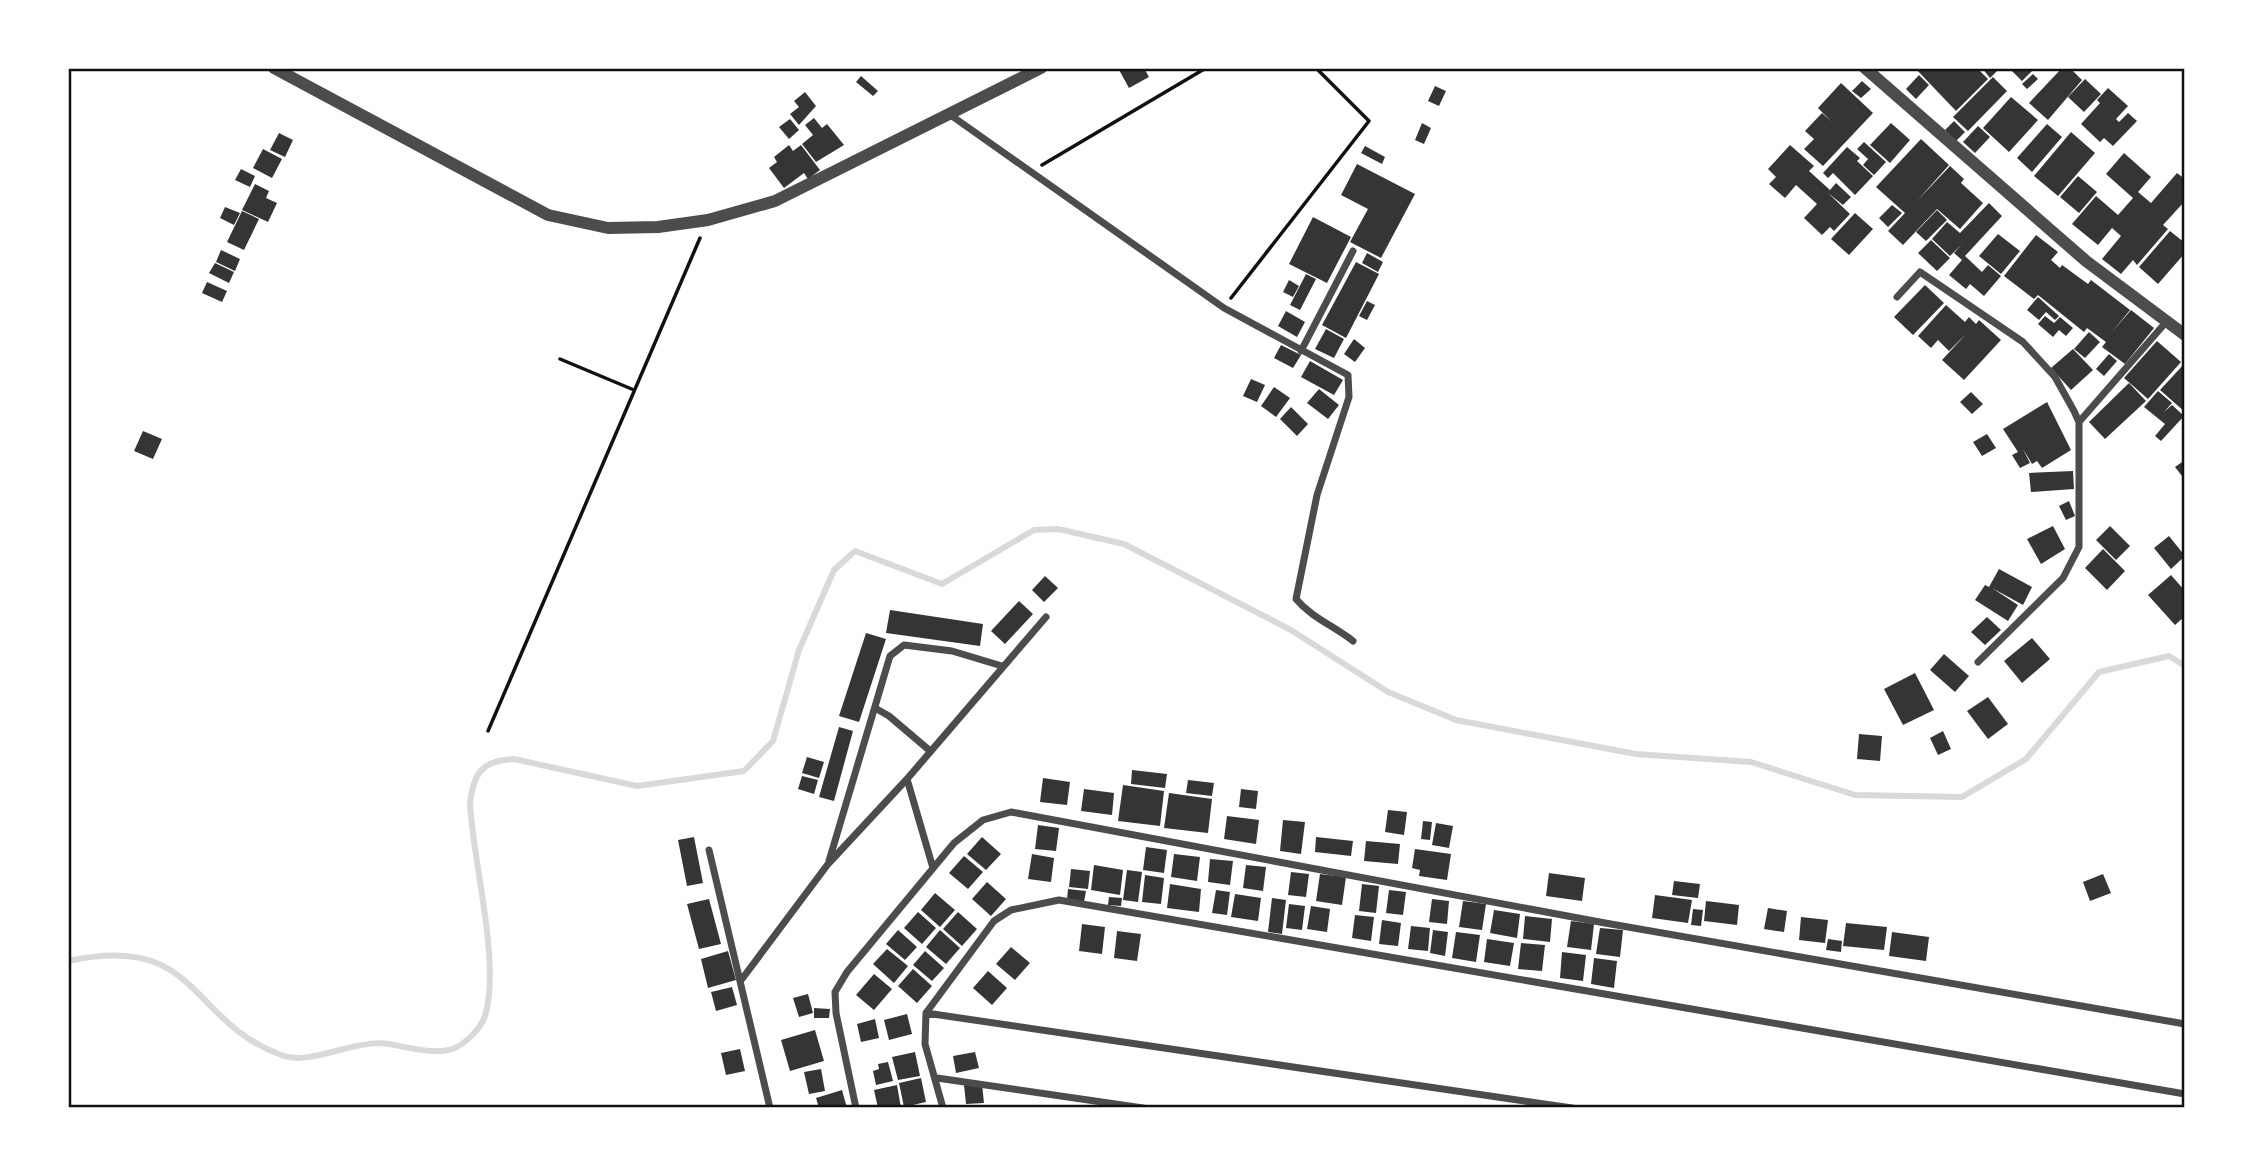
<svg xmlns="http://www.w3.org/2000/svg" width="2253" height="1176" viewBox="0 0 2253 1176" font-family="'DejaVu Sans',sans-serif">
  <rect width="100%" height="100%" fill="#fff"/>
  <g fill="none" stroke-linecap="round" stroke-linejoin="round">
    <!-- stream -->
    <path stroke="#d9d9d9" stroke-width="6" d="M 68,961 C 201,932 188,1023 284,1056 C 313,1065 353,1039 389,1044 C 407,1047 434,1055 452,1049 C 465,1045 481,1028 485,1016 C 501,964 473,862 470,804 C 473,774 482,760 514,759 L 637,786 L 744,771 L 773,741 L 799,650 L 834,570 L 855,551 L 942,584 L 1034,530 L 1058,529 L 1124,544 L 1291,630 L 1388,692 L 1456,720 L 1636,754 L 1751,762 L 1855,795 L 1962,797 L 2026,759 L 2099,672 L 2169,656 L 2185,666"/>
  </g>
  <!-- building -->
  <path fill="#353535" d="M 1118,68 L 1144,68 L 1149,77 L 1129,88 Z
    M 1915,68 L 1977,68 L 1988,79 L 1956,111 Z
    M 1982,68 L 2000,68 L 1990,78 Z
    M 2009,68 L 2035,68 L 2022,81 Z
    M 2062,68 L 2070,68 L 2082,80 L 2048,120 L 2029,103 Z
    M 2033,74 L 2038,79 L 2027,89 L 2022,84 Z
    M 1919,75 L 1929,85 L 1916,99 L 1906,89 Z
    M 861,76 L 878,91 L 873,96 L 856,82 Z
    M 1993,77 L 2007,91 L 1968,131 L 1953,117 Z
    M 2085,79 L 2101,94 L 2084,112 L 2068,97 Z
    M 1862,81 L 1871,89 L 1861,98 L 1852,91 Z
    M 1841,83 L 1873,113 L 1823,166 L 1804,149 L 1814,139 L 1805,131 L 1822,113 L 1832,122 L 1818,108 Z
    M 1435,86 L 1446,91 L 1439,106 L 1428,101 Z
    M 2108,88 L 2128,106 L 2116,119 L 2119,122 L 2128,113 L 2137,121 L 2113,146 L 2104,138 L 2100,142 L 2081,124 L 2100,103 L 2097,100 Z
    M 805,92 L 816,106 L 799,125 L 790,114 L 799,107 L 794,101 Z
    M 2011,97 L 2038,120 L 2009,152 L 1983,128 Z
    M 814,118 L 822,128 L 827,124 L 844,145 L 816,162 L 802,144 L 813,135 L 805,125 Z
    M 790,119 L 799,130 L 789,139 L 779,127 Z
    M 1954,121 L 1965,132 L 1956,141 L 1945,130 Z
    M 1422,123 L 1431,128 L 1424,144 L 1415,140 Z
    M 1891,123 L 1910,140 L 1890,163 L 1870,145 Z
    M 2047,124 L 2062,137 L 2032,172 L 2017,158 Z
    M 1978,126 L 1990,137 L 1975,153 L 1963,142 Z
    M 2071,132 L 2095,153 L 2058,196 L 2034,176 Z
    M 279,133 L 293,140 L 285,157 L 270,150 Z
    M 1921,139 L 1949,165 L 1917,201 L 1950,166 L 1964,179 L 1961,183 L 1983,203 L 1960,229 L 1937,209 L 1903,245 L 1888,231 L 1905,213 L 1876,187 Z
    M 1864,142 L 1886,162 L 1874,175 L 1863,165 L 1868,159 L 1857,149 Z
    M 789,145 L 793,151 L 801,145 L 820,170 L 808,179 L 804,173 L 784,188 L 769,168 L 777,162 L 774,157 Z
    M 1790,145 L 1814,166 L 1809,171 L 1830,190 L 1836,183 L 1851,197 L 1843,205 L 1828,193 L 1850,214 L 1834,231 L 1830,227 L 1822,235 L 1804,218 L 1817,204 L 1796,185 L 1785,198 L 1769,184 L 1776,177 L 1768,169 Z
    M 1365,146 L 1385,157 L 1382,164 L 1361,153 Z
    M 1847,147 L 1860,158 L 1857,161 L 1873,176 L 1855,195 L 1833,173 L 1828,178 L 1823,173 Z
    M 263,149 L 282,159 L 272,178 L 253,168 Z
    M 2124,153 L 2151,177 L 2138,192 L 2151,203 L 2177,173 L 2185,179 L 2185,201 L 2163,225 L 2168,229 L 2137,265 L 2133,260 L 2121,274 L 2102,259 L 2121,236 L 2112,228 L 2098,245 L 2072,224 L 2096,196 L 2118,215 L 2133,198 L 2106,174 Z
    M 1357,164 L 1415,194 L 1381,258 L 1350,242 L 1368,209 L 1341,195 Z
    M 241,169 L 255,176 L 250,187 L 235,180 Z
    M 2078,176 L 2097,192 L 2079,213 L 2060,197 Z
    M 255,184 L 269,191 L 266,198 L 277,203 L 268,222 L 242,210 Z
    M 1989,203 L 2002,216 L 1965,256 L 1982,272 L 1988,265 L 2001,276 L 1984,296 L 1970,284 L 1966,289 L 1949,275 L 1962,260 L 1954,253 L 1962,244 L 1950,256 L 1932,239 L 1947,222 L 1960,233 Z
    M 1892,205 L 1902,213 L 1888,227 L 1879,218 Z
    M 225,207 L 240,213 L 234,225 L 220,218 Z
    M 1937,210 L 1947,220 L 1926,241 L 1916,232 Z
    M 242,211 L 259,219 L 244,250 L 227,242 Z
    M 1855,213 L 1873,229 L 1849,255 L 1831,239 Z
    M 1313,217 L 1351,237 L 1327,283 L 1289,264 Z
    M 2170,231 L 2185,243 L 2185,253 L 2158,284 L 2139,267 Z
    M 1998,234 L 2020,251 L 2001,274 L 1979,256 Z
    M 2036,235 L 2058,252 L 2051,260 L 2060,268 L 2062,265 L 2088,284 L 2091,280 L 2130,310 L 2112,332 L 2131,310 L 2154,328 L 2125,364 L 2102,347 L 2106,342 L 2087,328 L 2084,332 L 2038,295 L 2034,299 L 2004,276 Z
    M 1931,240 L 1950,258 L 1937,271 L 1918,253 Z
    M 221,250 L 240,259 L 235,271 L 216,262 Z
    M 1367,253 L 1383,262 L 1378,272 L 1362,263 Z
    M 1356,262 L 1379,274 L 1346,338 L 1322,325 Z
    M 215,263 L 234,272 L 229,283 L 209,273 Z
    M 1306,274 L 1316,279 L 1300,310 L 1290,305 Z
    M 1289,280 L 1299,286 L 1293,297 L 1283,292 Z
    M 207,282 L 227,291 L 222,302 L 202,293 Z
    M 1925,285 L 1944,303 L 1913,335 L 1894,317 Z
    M 2038,297 L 2059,316 L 2055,320 L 2046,312 L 2039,320 L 2027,310 Z
    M 1367,301 L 1375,305 L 1367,320 L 1359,316 Z
    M 1946,305 L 1965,322 L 1969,317 L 1976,324 L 1979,320 L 2001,340 L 1964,380 L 1942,360 L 1966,334 L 1949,351 L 1938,340 L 1931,348 L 1918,336 Z
    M 1286,311 L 1305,322 L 1297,337 L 1278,326 Z
    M 2045,316 L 2054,323 L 2060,317 L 2073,328 L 2066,336 L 2059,330 L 2053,337 L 2038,324 Z
    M 1326,329 L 1344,339 L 1334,358 L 1315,349 Z
    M 2089,332 L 2100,342 L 2085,358 L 2074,349 Z
    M 1354,339 L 1365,348 L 1355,362 L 1344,354 Z
    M 2157,341 L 2181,362 L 2148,399 L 2124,378 Z
    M 1281,345 L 1301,355 L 1293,368 L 1274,358 Z
    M 2073,349 L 2093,370 L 2071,390 L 2051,368 Z
    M 2109,354 L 2117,361 L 2104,376 L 2096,369 Z
    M 1310,361 L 1343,380 L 1334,395 L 1301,377 Z
    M 2185,363 L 2185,412 L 2160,390 Z
    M 1251,379 L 1265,385 L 1257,402 L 1243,396 Z
    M 2129,383 L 2146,401 L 2105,439 L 2089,422 Z
    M 1274,387 L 1290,398 L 1276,417 L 1261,406 Z
    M 1319,389 L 1339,405 L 1328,419 L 1307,403 Z
    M 2158,391 L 2172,403 L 2164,412 L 2172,405 L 2184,416 L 2161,441 L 2155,436 L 2165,424 L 2144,407 Z
    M 1971,392 L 1983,404 L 1972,414 L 1960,402 Z
    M 2047,402 L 2071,450 L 2042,468 L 2037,461 L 2032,464 L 2023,449 L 2030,463 L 2020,468 L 2012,455 L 2018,452 L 2003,429 Z
    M 1291,407 L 1308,424 L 1297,436 L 1280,419 Z
    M 143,431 L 162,439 L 153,459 L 134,451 Z
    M 1987,434 L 1996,448 L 1982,456 L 1973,442 Z
    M 2185,460 L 2185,474 L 2182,476 L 2175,467 Z
    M 2073,471 L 2074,489 L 2031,492 L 2029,473 Z
    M 2069,501 L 2075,516 L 2066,520 L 2059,506 Z
    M 2053,526 L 2065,549 L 2041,564 L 2027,539 Z
    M 2110,526 L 2130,546 L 2116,560 L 2096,540 Z
    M 2169,536 L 2185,556 L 2171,569 L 2154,548 Z
    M 2103,549 L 2125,571 L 2107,590 L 2085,568 Z
    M 1999,569 L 2032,587 L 2023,605 L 1992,588 L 2018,605 L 2008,621 L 1975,600 L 1985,585 L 1989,587 Z
    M 2171,575 L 2185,591 L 2185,616 L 2175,625 L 2148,595 Z
    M 1045,576 L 1058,588 L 1044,602 L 1032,590 Z
    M 1019,601 L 1033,614 L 1005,644 L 991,631 Z
    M 890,610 L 983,624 L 980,646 L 886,633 Z
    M 1987,617 L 2001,630 L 1985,645 L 1971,632 Z
    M 866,633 L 886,639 L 859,722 L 839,716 Z
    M 2032,638 L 2050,659 L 2022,683 L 2004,661 Z
    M 1944,654 L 1969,676 L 1955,692 L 1930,670 Z
    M 1915,673 L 1934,710 L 1903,725 L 1884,689 Z
    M 1988,697 L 2008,724 L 1988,739 L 1967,711 Z
    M 839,727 L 853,731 L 834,801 L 819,797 Z
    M 1943,731 L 1951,749 L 1938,755 L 1930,738 Z
    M 1859,734 L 1882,736 L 1880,761 L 1857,759 Z
    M 807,757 L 824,762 L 819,778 L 802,773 Z
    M 1132,770 L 1167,774 L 1165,788 L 1131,784 Z
    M 802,776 L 818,780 L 814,794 L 798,789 Z
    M 1043,778 L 1070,782 L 1067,805 L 1040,802 Z
    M 1188,780 L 1214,783 L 1212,796 L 1186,793 Z
    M 1123,785 L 1164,791 L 1160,826 L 1118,821 Z
    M 1084,789 L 1114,793 L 1112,815 L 1081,811 Z
    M 1241,789 L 1258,791 L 1256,809 L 1239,807 Z
    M 1169,793 L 1212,799 L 1208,833 L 1164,828 Z
    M 1388,810 L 1407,812 L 1404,835 L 1385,832 Z
    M 1227,816 L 1259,820 L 1256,844 L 1224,839 Z
    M 1283,820 L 1305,822 L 1301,854 L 1280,851 Z
    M 1423,821 L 1432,822 L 1430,840 L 1421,839 Z
    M 1436,823 L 1453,826 L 1449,848 L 1432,845 Z
    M 1038,825 L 1059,828 L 1056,851 L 1035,849 Z
    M 694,837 L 703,883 L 687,886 L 678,840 Z
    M 982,837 L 1001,854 L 986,870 L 967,854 Z
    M 1316,837 L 1353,841 L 1351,856 L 1315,852 Z
    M 1366,841 L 1400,844 L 1398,864 L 1364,861 Z
    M 1146,847 L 1167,850 L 1164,873 L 1143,870 Z
    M 1415,849 L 1451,854 L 1447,880 L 1419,876 L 1420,870 L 1412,868 Z
    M 1032,854 L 1054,858 L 1051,882 L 1028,879 Z
    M 1174,854 L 1200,857 L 1197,881 L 1171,877 Z
    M 964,856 L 983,872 L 968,889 L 949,873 Z
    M 1210,859 L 1233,861 L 1230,885 L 1208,882 Z
    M 1094,865 L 1123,870 L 1120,895 L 1091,890 Z
    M 1246,865 L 1266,867 L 1263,891 L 1243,888 Z
    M 1071,869 L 1090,871 L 1088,889 L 1069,887 Z
    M 1127,870 L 1142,872 L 1138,902 L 1123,900 Z
    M 1291,872 L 1309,874 L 1306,897 L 1288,895 Z
    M 1549,873 L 1585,878 L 1582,901 L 1546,896 Z
    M 1320,874 L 1346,877 L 1342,905 L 1316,901 Z
    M 2103,874 L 2111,893 L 2090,901 L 2083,882 Z
    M 1145,875 L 1164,878 L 1161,904 L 1142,902 Z
    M 1674,881 L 1700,884 L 1698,898 L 1672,895 Z
    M 987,882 L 1006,899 L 991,916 L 972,899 Z
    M 1170,884 L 1201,889 L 1199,912 L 1167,908 Z
    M 1362,884 L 1379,886 L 1376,913 L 1359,911 Z
    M 1068,889 L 1086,891 L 1084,902 L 1067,900 Z
    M 1216,890 L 1230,892 L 1227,915 L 1212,913 Z
    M 1389,890 L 1406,892 L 1403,915 L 1386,913 Z
    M 935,893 L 955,910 L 940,927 L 921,910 Z
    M 1235,894 L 1261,898 L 1258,921 L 1231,917 Z
    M 1655,895 L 1692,900 L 1688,923 L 1652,918 Z
    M 1109,897 L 1122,898 L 1121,906 L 1108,905 Z
    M 1272,898 L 1286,900 L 1282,934 L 1268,932 Z
    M 709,899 L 721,944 L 699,949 L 687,904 Z
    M 1432,899 L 1449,901 L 1447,924 L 1429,922 Z
    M 1463,901 L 1486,904 L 1482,930 L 1459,927 Z
    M 1706,901 L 1739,905 L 1737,925 L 1704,921 Z
    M 1289,904 L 1305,906 L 1302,930 L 1286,928 Z
    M 1311,906 L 1330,909 L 1327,932 L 1307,929 Z
    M 1768,908 L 1787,911 L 1784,932 L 1764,929 Z
    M 1693,909 L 1703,910 L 1701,926 L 1691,925 Z
    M 1494,910 L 1520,914 L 1517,938 L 1490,933 Z
    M 918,912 L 936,928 L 922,944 L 904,928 Z
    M 958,912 L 977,929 L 962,946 L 943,929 Z
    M 1355,915 L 1374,917 L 1371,941 L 1352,938 Z
    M 1525,916 L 1552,919 L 1550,942 L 1523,939 Z
    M 1801,917 L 1828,920 L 1825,943 L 1799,940 Z
    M 1382,920 L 1401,923 L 1398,946 L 1379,944 Z
    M 1571,921 L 1594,924 L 1591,950 L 1567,947 Z
    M 1846,923 L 1887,927 L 1884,950 L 1843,946 Z
    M 1082,924 L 1105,927 L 1102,954 L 1079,951 Z
    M 1411,926 L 1430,928 L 1428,951 L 1408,949 Z
    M 1600,928 L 1623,930 L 1620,957 L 1596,954 Z
    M 898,930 L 917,947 L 905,960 L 886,944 Z
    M 940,930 L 960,948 L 946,964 L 926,947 Z
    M 1433,930 L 1448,932 L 1445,956 L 1430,953 Z
    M 1117,931 L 1141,934 L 1137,961 L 1114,958 Z
    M 1456,932 L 1480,935 L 1476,962 L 1452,958 Z
    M 1892,932 L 1929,937 L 1926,961 L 1889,956 Z
    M 1487,939 L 1514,943 L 1510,966 L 1484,962 Z
    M 1828,939 L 1842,941 L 1841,952 L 1826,950 Z
    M 1521,943 L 1545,945 L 1542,971 L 1518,969 Z
    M 1011,947 L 1030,963 L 1015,980 L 996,964 Z
    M 887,949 L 908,966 L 894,983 L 873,964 Z
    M 728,951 L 736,980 L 708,988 L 701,959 Z
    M 925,951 L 944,968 L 932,981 L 913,965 Z
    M 1562,952 L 1586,955 L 1583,981 L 1560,978 Z
    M 1594,958 L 1617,961 L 1614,988 L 1591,984 Z
    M 913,969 L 932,986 L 917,1003 L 898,986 Z
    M 988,971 L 1007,988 L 992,1005 L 973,988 Z
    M 874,974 L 892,989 L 874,1010 L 856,995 Z
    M 732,987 L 737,1005 L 716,1011 L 711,992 Z
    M 808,994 L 813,1013 L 799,1017 L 793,998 Z
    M 814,1008 L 830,1009 L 829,1018 L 814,1018 Z
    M 907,1014 L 912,1034 L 889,1040 L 884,1020 Z
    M 875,1019 L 879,1038 L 861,1042 L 857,1024 Z
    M 815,1030 L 824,1061 L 790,1071 L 781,1040 Z
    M 740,1049 L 745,1071 L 726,1075 L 721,1053 Z
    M 915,1052 L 920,1076 L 898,1080 L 892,1057 Z
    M 975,1052 L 979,1068 L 956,1073 L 953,1056 Z
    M 888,1062 L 893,1081 L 876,1085 L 873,1071 L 879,1069 L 878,1064 Z
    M 821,1069 L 825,1091 L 809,1094 L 804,1072 Z
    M 921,1078 L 926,1102 L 904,1107 L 899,1083 Z
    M 982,1084 L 984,1103 L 966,1104 L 964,1085 Z
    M 897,1085 L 901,1108 L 878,1108 L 874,1090 Z
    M 842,1090 L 847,1108 L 819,1108 L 816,1098 Z"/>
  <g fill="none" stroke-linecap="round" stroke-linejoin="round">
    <!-- path -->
    <path stroke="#111" stroke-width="3.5" d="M 1042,165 L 1206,68
      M 1231,298 L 1369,121 L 1316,68
      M 560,359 L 634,390
      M 488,731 L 700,238"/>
    <!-- minor -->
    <path stroke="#4c4c4c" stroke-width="7" d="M 949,114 L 1224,308 L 1348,375 L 1349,397 L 1317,495 L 1296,599 C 1312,618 1334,626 1353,641
      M 1897,297 L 1920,272 L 2023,342 L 2055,377 L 2074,411 L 2079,422 L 2079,547 L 2063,578 L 1978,662
      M 1301,351 L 1353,251
      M 2079,422 L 2167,321
      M 875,708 L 889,716 L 929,750
      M 907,779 L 933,868
      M 709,850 L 770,1108
      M 829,861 L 890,656 L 904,645 L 952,651 L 1002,666
      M 742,979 L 828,864 L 907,779 L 1046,617
      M 926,1013 L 1572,1108
      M 937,1078 L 1143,1108
      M 856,1108 L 836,1013 L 835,992 L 847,972 L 954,843 L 983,820 L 1011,812 L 1605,923 L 2185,1024
      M 943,1108 L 925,1044 L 926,1013 L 994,921 L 1011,910 L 1059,900 L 2185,1094"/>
    <!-- tertiary -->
    <path stroke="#4c4c4c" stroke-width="12" d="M 274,68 L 548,215 L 608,228 L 658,227 L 708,220 L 775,201 L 1041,68
      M 1865,68 L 2086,261 L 2185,335"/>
  </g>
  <!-- border -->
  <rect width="2253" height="1176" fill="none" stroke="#ffffff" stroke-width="140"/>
  <rect x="70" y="70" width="2113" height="1036" fill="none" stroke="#111" stroke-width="2.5"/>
</svg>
